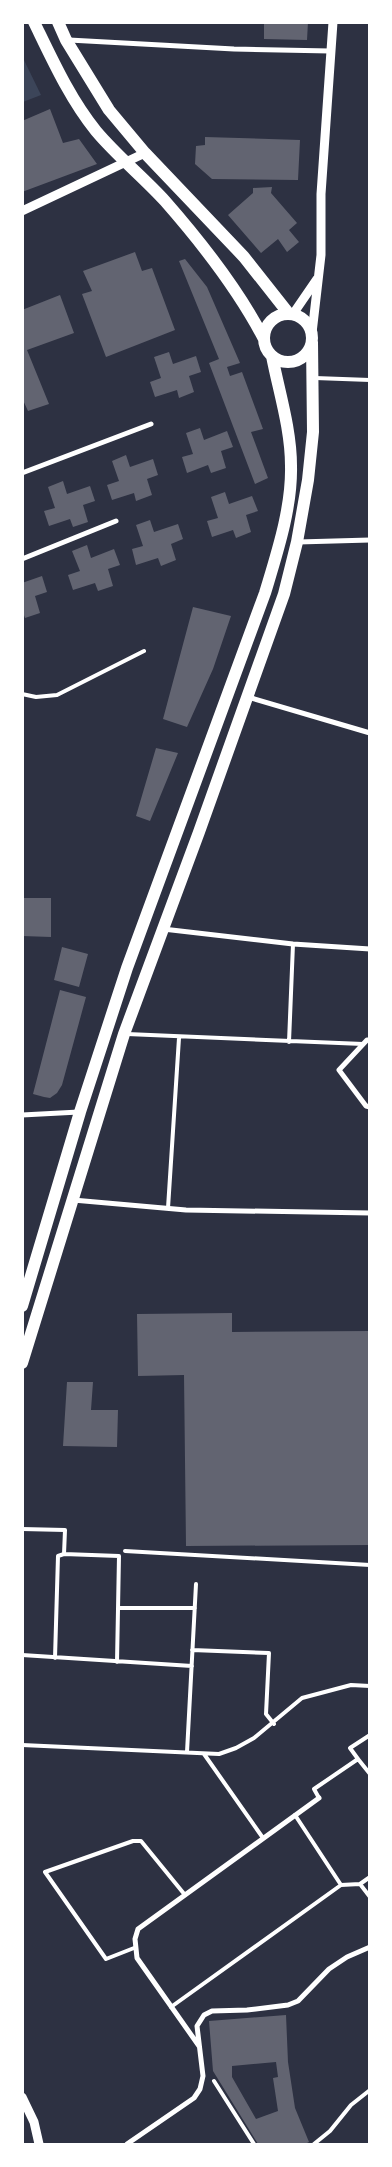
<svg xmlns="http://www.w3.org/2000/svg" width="392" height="2167" viewBox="0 0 392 2167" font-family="Roboto,sans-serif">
  <rect width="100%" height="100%" fill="#2d3142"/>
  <!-- green -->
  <path fill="#3c4559" d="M 23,58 L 41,95 L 23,102 L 22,59 Z"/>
  <!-- building -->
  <path fill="#626471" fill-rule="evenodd" d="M 264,22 L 308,22 L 307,40 L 264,39 Z
    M 50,109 L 63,143 L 79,139 L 97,164 L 22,192 L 22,121 Z
    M 205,137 L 300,140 L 298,180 L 212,179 L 195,164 L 196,146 L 205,145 Z
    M 272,187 L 271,193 L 297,223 L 289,230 L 299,242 L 287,252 L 278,239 L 261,253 L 228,215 L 253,193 L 253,188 Z
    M 135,252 L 142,271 L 152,268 L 175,330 L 106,357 L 82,294 L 92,291 L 83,271 Z
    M 185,259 L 207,287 L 240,363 L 227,367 L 230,376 L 242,372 L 263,429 L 251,432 L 268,478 L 255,484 L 209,363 L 219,359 L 179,261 Z
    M 60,295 L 74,333 L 27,350 L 49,404 L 28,411 L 22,398 L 22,310 Z
    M 169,352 L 173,364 L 196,356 L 201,372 L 189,376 L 194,392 L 179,398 L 177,390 L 155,397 L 150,382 L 161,378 L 154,357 Z
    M 200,428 L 204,440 L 227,431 L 233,447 L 221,451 L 226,468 L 211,473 L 208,465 L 187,473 L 182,457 L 193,454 L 186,433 Z
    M 126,455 L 130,467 L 153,459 L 158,475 L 147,479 L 152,495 L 136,501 L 134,493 L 112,500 L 107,485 L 119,481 L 112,461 Z
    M 63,481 L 67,494 L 90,486 L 95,501 L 83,505 L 88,522 L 73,527 L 70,519 L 49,526 L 44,511 L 55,508 L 48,487 Z
    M 225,492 L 229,504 L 252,496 L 258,511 L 246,515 L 251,532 L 236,538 L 233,530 L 212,537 L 207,521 L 218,518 L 211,497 Z
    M 150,520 L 154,532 L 178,524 L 183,539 L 171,544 L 176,560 L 161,566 L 158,558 L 136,565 L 132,549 L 143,546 L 136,525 Z
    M 87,545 L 91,558 L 114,549 L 120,565 L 108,569 L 113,586 L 98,591 L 95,583 L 73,590 L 68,575 L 80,571 L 72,551 Z
    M 42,576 L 47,592 L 35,596 L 40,613 L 25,618 L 22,610 L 22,583 Z
    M 193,607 L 231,616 L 213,669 L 187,727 L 163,719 Z
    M 156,748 L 178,753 L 150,821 L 136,816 Z
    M 22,898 L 51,898 L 51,937 L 22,936 Z
    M 62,947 L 88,954 L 79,987 L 54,980 Z
    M 60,990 L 86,997 L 62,1085 L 57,1093 L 50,1098 L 44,1097 L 33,1094 Z
    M 232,1313 L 232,1332 L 370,1331 L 370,1545 L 186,1546 L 184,1375 L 138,1376 L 137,1314 Z
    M 67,1382 L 93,1382 L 91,1410 L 118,1410 L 117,1447 L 63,1446 Z
    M 286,2015 L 288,2062 L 295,2108 L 309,2142 L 305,2144 L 258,2144 L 213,2071 L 209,2021 ZM 276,2062 L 278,2077 L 273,2078 L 278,2111 L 256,2119 L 232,2077 L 232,2066 Z"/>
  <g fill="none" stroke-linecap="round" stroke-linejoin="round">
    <!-- service -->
    <path stroke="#fff" stroke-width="4" d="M 315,378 L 370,380
      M 22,694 L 36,697 L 57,695 L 144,651
      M 127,1034 L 363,1044
      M 289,1042 L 293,944
      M 168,1208 L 179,1038
      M 22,1529 L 65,1530 L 64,1554 L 119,1556 L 117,1662
      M 125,1551 L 370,1565
      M 118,1608 L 195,1608
      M 192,1650 L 269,1653 L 266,1714 L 274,1724
      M 22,1655 L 192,1666
      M 55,1658 L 58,1556 L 64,1554
      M 22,1745 L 219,1754 L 236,1748 L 254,1738 L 302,1698 L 351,1685 L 370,1686
      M 187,1752 L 196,1584
      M 204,1754 L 263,1838
      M 358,1759 L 370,1774
      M 319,1798 L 314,1789 L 358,1759 L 350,1748 L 370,1735
      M 360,1884 L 370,1877
      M 341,1885 L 360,1884 L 370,1897
      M 134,1948 L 106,1959 L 45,1872 L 133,1841 L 141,1841 L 185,1895
      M 171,2007 L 341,1885 L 295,1815
      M 214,2081 L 254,2144
      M 314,2144 L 330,2131 L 351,2105 L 370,2090"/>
    <!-- minor -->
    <path stroke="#fff" stroke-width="5" d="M 69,40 L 234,49 L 330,51
      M 22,473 L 151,424
      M 298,542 L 370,540
      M 22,559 L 116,521
      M 248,697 L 370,733
      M 163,929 L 293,944 L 370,949
      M 370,1040 L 367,1040 L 339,1070 L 366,1106 L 370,1107
      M 22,1115 L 79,1112
      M 73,1200 L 186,1210 L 370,1213
      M 199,2046 L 137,1958 L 135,1939 L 138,1929 L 319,1798
      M 127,2144 L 194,2098 L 200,2089 L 203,2076 L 197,2026 L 204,2015 L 212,2011 L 247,2010 L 288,2005 L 298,2001 L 329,1969 L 347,1957 L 370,1947"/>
    <!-- tertiary -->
    <path stroke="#fff" stroke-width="9" d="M 22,211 L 145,153
      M 293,314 L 317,279
      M 312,333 L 321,255 L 321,194 L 333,22
      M 22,2097 L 34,2122 L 39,2144"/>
    <!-- primary -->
    <path stroke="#fff" stroke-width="12" d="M 34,22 C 52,59 70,99 96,131 C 117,156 143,177 165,201 C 201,242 239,291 264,339
      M 58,22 L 66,40 L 109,110 L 145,153 L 244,257 L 289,314
      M264 338a24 24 0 1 1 48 0a24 24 0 1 1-48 0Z
      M 22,1306 L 80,1112 L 127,968 L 265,593 C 277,553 292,508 291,466 C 291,429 279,392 272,356
      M 22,1363 L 124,1034 L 199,832 L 284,594 L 297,542 L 308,480 L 313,432 L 312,342"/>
  </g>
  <!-- border -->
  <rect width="392" height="2167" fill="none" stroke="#ffffff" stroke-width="48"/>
</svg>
